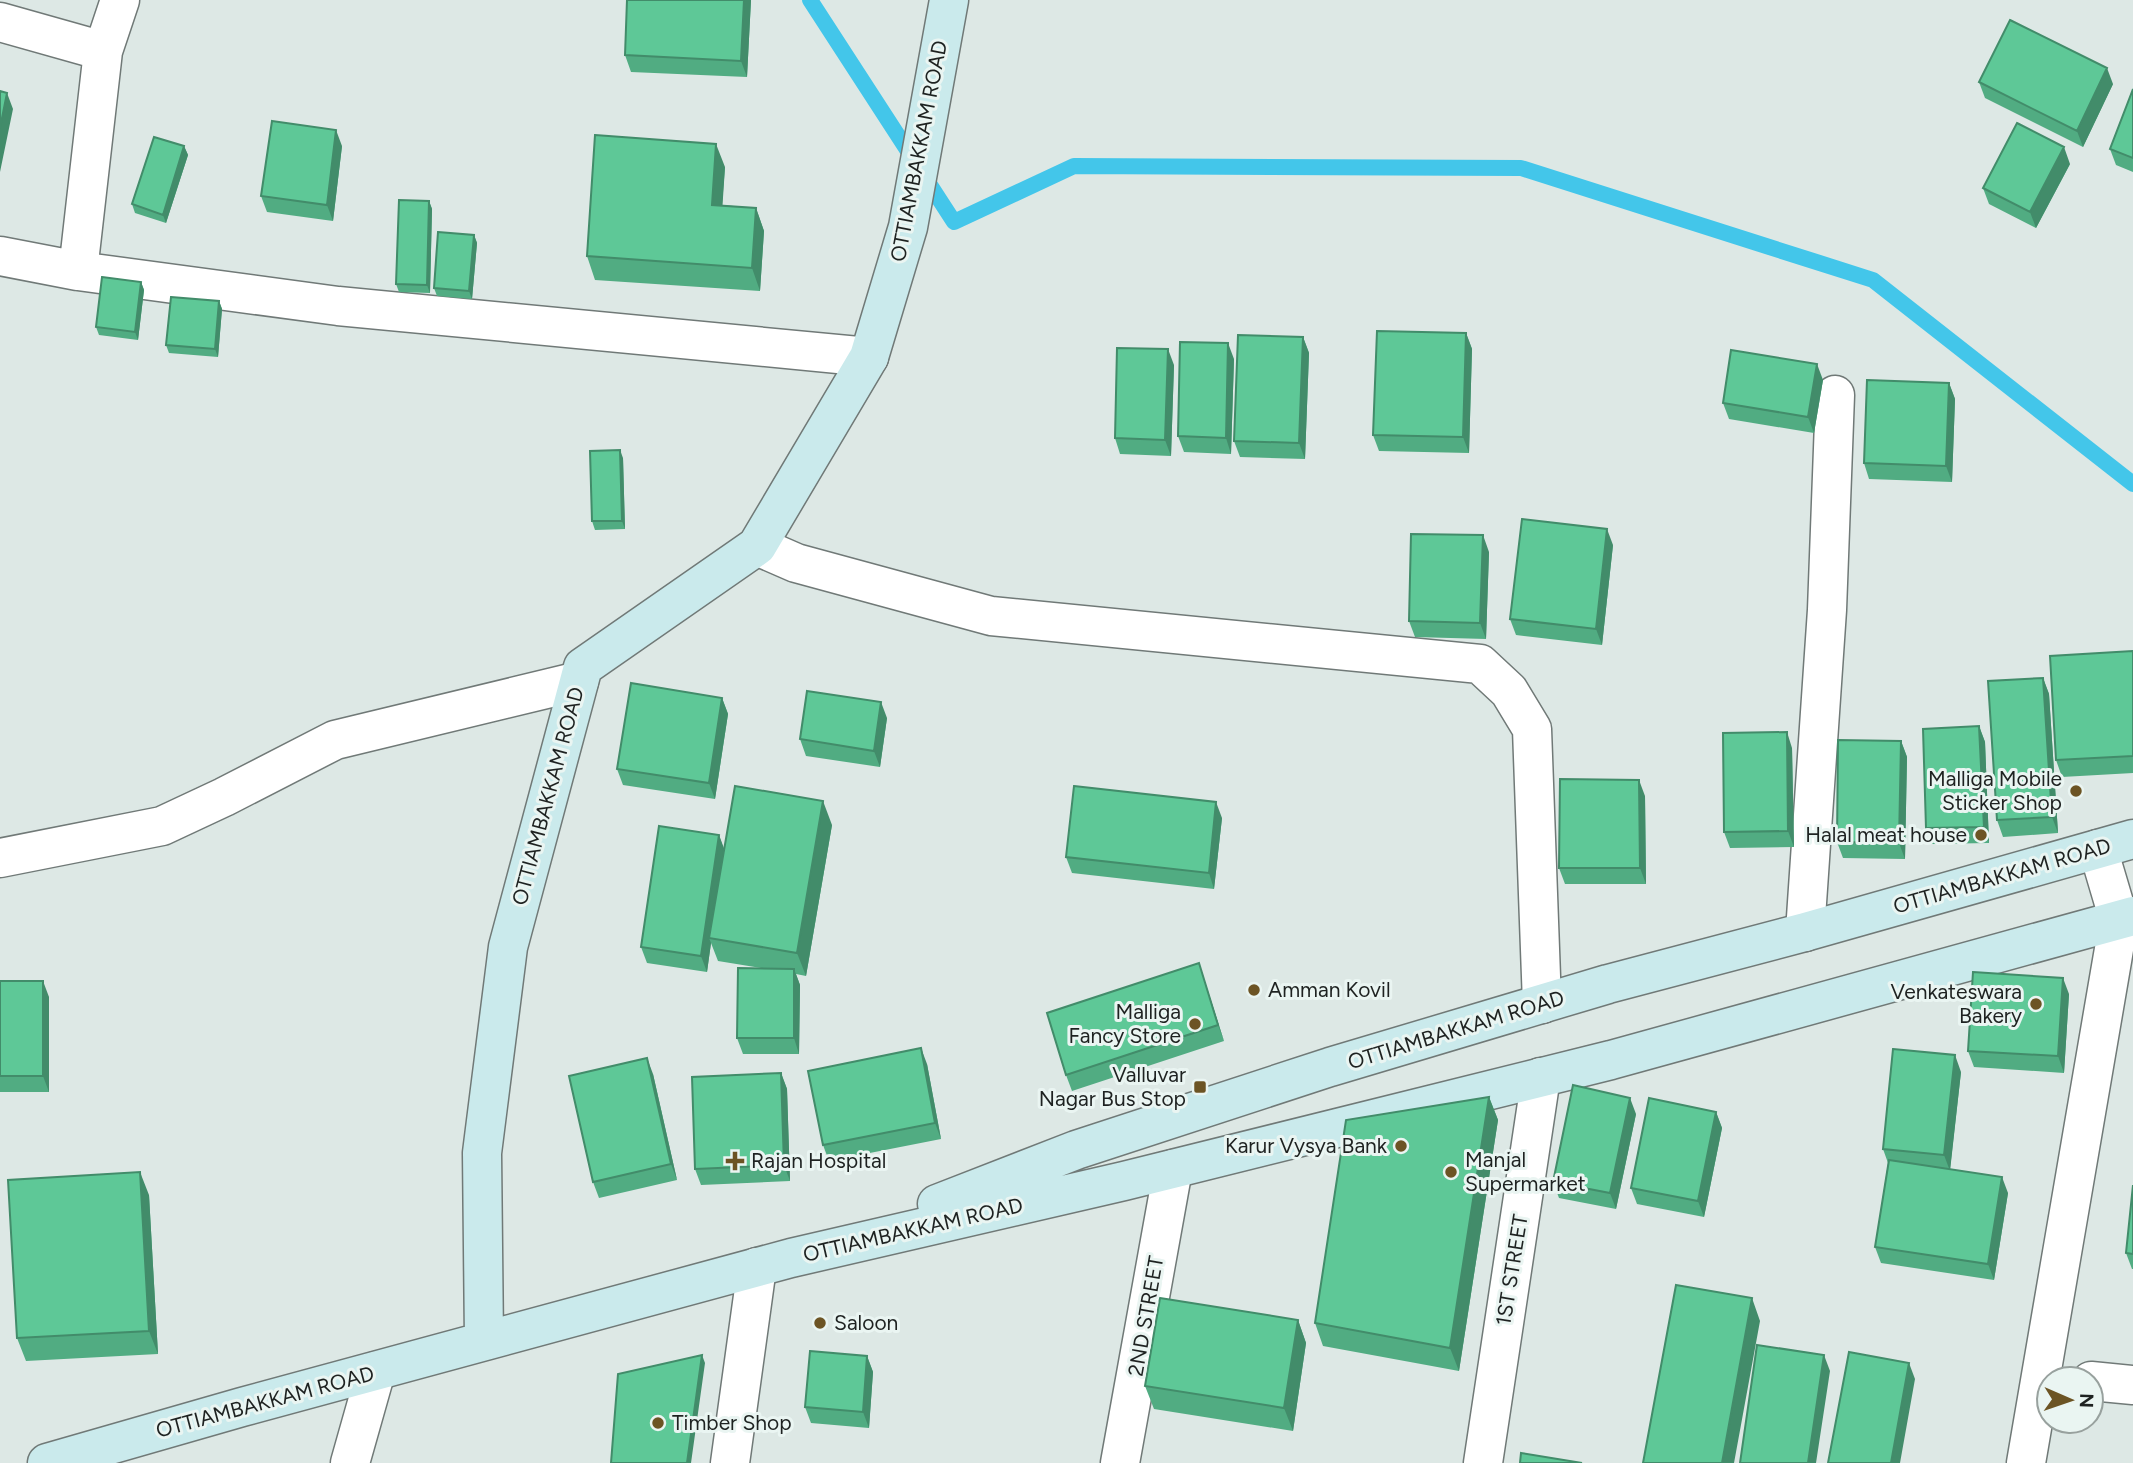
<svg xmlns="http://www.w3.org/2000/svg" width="2133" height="1463" viewBox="0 0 2133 1463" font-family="Figtree,sans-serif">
  <rect width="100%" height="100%" fill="#dde8e5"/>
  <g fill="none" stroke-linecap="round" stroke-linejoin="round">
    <!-- stream -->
    <path stroke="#43c6ea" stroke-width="16" d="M 810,0 L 954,222 L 1074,166 L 1521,168 L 1873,280 L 2133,484"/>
    <!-- street casing -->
    <g stroke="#707977" stroke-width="41">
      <path id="street" d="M 0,22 L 103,51
        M 0,256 L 78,271 L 338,306 L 869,357
        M 78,271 L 103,51 L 120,0
        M 757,546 L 796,563 L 991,616 L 1480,664 L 1509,691 L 1532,729 L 1542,1004
        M 0,858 L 162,826 L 224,797 L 335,740 L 579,681
        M 1805,932 L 1827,610 L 1835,395
        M 2091,1381 L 2133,1385
        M 350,1463 L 376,1371
        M 730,1463 L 757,1267
        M 1120,1463 L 1173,1169
        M 1483,1463 L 1541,1077
        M 2026,1463 L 2119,920 L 2098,849"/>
    </g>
    <!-- secondary casing -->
    <g stroke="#707977" stroke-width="41">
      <path id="secondary" d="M 937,1204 L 1076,1150 L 1330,1067 L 1608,984 L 1805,932 L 2133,839
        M 484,1341 L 482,1153 L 508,947 L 583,667 L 757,546 L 869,357 L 908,227 L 949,0
        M 47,1463 L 242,1407 L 791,1258 L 1124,1181 L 1611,1060 L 2133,916"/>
    </g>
    <!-- street -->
    <use href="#street" stroke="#fff" stroke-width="38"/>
    <!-- secondary -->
    <use href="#secondary" stroke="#caeaec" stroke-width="38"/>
  </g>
  <!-- wall -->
  <path fill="#51ac82" d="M 751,0 L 747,77 L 631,72 L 625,55 Z
    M 1979,82 L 2113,84 L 2083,147 L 1985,98 Z
    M 2133,89 L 2133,172 L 2116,165 L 2110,149 Z
    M 184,146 L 188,155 L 166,223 L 135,213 L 132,204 Z
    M 342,146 L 333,221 L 267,212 L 261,196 Z
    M 2070,164 L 2036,228 L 1989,204 L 1983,188 Z
    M 725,167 L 722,205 L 756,208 L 764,231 L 760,291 L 595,280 L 587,256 Z
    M 429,201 L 432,209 L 430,293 L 399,292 L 396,284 Z
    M 474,235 L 477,243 L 472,299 L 437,296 L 434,288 Z
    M 141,282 L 144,290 L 138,340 L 99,335 L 96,327 Z
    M 219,301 L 222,309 L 218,357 L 169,353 L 166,345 Z
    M 1466,333 L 1472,349 L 1469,453 L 1379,451 L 1373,435 Z
    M 1303,337 L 1309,353 L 1305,459 L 1240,457 L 1234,441 Z
    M 1234,359 L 1231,454 L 1184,452 L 1178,436 Z
    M 1174,365 L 1171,456 L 1120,454 L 1115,438 Z
    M 1823,380 L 1814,433 L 1729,419 L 1723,403 Z
    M 1949,383 L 1955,399 L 1952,482 L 1869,479 L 1864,463 Z
    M 623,458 L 625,529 L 595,530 L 592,521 Z
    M 1613,545 L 1602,645 L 1516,635 L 1510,619 Z
    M 1489,552 L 1486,639 L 1415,637 L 1409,621 Z
    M 2133,651 L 2133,773 L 2062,777 L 2056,760 Z
    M 2043,678 L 2049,694 L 2058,833 L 2003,837 L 1997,820 Z
    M 722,698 L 728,714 L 715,799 L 623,785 L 617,769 Z
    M 887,718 L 880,767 L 806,756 L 800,739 Z
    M 1979,726 L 1985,742 L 1989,843 L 1932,844 L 1926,828 Z
    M 1901,741 L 1907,757 L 1905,859 L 1843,858 L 1837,842 Z
    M 1792,748 L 1794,847 L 1730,848 L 1724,832 Z
    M 1645,796 L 1646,884 L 1565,884 L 1559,868 Z
    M 1222,818 L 1214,889 L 1072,873 L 1066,857 Z
    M 832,825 L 806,976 L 796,974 L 800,985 L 799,1054 L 743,1054 L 737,1038 L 761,968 L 718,961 L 711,943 L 707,972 L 647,963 L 641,947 L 719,835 L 724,850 Z
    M 1199,963 L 1224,1041 L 1072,1091 L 1066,1075 Z
    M 0,981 L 49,997 L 49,1092 L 0,1092 Z
    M 2069,994 L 2064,1073 L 1974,1067 L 1968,1051 Z
    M 927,1064 L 941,1139 L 829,1161 L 823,1145 Z
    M 1961,1072 L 1950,1169 L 2008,1193 L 1994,1280 L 1881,1263 L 1875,1247 L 1888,1163 L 1883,1149 Z
    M 781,1073 L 787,1089 L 790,1181 L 701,1185 L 695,1169 Z
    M 653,1074 L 677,1180 L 599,1198 L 593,1182 Z
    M 1489,1097 L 1498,1120 L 1459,1371 L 1323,1346 L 1315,1323 Z
    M 1716,1112 L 1722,1128 L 1704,1217 L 1637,1204 L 1631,1188 Z
    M 1636,1114 L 1616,1209 L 1559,1198 L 1553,1182 Z
    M 2133,1185 L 2133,1269 L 2132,1269 L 2126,1253 Z
    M 149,1195 L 158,1354 L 26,1361 L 17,1338 Z
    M 1298,1320 L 1306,1343 L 1293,1431 L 1154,1409 L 1145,1386 Z
    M 867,1356 L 873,1372 L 869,1428 L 811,1423 L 805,1407 Z"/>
  <!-- shaded-wall -->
  <path fill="#428c6a" d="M 744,0 L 751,0 L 747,77 L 741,61 Z
    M 2107,68 L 2113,84 L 2083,147 L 2077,131 Z
    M 7,93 L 13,109 L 0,172 L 0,128 Z
    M 336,130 L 342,146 L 333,221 L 327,205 Z
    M 716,144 L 725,167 L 721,228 L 712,205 Z
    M 184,146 L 188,155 L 166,223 L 163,215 Z
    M 2064,147 L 2070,164 L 2036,228 L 2030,212 Z
    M 429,201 L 432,209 L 430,293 L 427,285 Z
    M 756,208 L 764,231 L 760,291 L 752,268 Z
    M 474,235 L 477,243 L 472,299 L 469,291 Z
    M 141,282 L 144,290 L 138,340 L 135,332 Z
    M 219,301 L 222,309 L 218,357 L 215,349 Z
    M 1466,333 L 1472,349 L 1469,453 L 1463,437 Z
    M 1303,337 L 1309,353 L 1305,459 L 1299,443 Z
    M 1228,343 L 1234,359 L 1231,454 L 1226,438 Z
    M 1168,349 L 1174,365 L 1171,456 L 1165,440 Z
    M 1817,364 L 1823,380 L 1814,433 L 1808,417 Z
    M 1949,383 L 1955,399 L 1952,482 L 1946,466 Z
    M 620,450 L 623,458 L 625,529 L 622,521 Z
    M 1607,529 L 1613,545 L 1602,645 L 1596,629 Z
    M 1483,535 L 1489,552 L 1486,639 L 1480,623 Z
    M 2043,678 L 2049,694 L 2058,833 L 2052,817 Z
    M 722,698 L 728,714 L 715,799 L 709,783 Z
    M 881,702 L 887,718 L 880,767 L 874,751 Z
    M 1979,726 L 1985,742 L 1989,843 L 1984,827 Z
    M 1787,732 L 1792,748 L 1794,847 L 1788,831 Z
    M 1901,741 L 1907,757 L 1905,859 L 1899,843 Z
    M 1639,780 L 1645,796 L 1646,884 L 1640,868 Z
    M 823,801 L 832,825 L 806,976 L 797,953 Z
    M 1216,802 L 1222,818 L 1214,889 L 1209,873 Z
    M 719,835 L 725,851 L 709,938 L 711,943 L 707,972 L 701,956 Z
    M 1199,963 L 1204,979 L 1224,1041 L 1218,1025 Z
    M 794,969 L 800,985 L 799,1054 L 794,1038 Z
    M 2063,978 L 2069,994 L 2064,1073 L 2058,1056 Z
    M 43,981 L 49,997 L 49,1092 L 43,1076 Z
    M 921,1048 L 927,1064 L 941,1139 L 935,1123 Z
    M 1955,1055 L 1961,1072 L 1950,1171 L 1944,1155 Z
    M 647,1058 L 653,1074 L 677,1180 L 671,1164 Z
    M 781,1073 L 787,1089 L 790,1181 L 784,1165 Z
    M 1489,1097 L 1498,1120 L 1459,1371 L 1450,1348 Z
    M 1630,1098 L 1636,1114 L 1616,1209 L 1610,1193 Z
    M 1716,1112 L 1722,1128 L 1704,1217 L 1698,1201 Z
    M 140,1172 L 149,1195 L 158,1354 L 149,1331 Z
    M 2002,1177 L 2008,1193 L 1994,1280 L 1988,1264 Z
    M 1752,1298 L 1760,1321 L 1734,1463 L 1722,1463 Z
    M 1298,1320 L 1306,1343 L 1293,1431 L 1284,1408 Z
    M 702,1355 L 705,1363 L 691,1463 L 687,1463 Z
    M 1824,1355 L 1830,1371 L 1816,1463 L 1808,1463 Z
    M 867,1356 L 873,1372 L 869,1428 L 863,1412 Z
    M 1909,1363 L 1915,1379 L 1900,1463 L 1891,1463 Z"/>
  <!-- building -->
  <path fill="#5ec897" stroke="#428c6a" stroke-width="2" d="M 627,0 L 744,0 L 741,61 L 625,55 Z
    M 2010,20 L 2107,68 L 2077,131 L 1979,82 Z
    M 2133,89 L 2133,158 L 2110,149 Z
    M 0,91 L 7,93 L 0,128 Z
    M 272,121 L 336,130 L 327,205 L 261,196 Z
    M 2017,123 L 2064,147 L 2030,212 L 1983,188 Z
    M 595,135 L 716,144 L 712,205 L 756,208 L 752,268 L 587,256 Z
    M 154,137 L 184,146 L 163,215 L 132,204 Z
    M 399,200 L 429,201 L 427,285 L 396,284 Z
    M 438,232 L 474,235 L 469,291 L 434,288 Z
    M 102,277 L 141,282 L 135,332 L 96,327 Z
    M 171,297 L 219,301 L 215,349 L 166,345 Z
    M 1377,331 L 1466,333 L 1463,437 L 1373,435 Z
    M 1238,335 L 1303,337 L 1299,443 L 1234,441 Z
    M 1180,342 L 1228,343 L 1226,438 L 1178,436 Z
    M 1117,348 L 1168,349 L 1165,440 L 1115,438 Z
    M 1731,350 L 1817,364 L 1808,417 L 1723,403 Z
    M 1867,380 L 1949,383 L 1946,466 L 1864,463 Z
    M 620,450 L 622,521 L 592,521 L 590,451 Z
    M 1522,519 L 1607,529 L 1596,629 L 1510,619 Z
    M 1411,534 L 1483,535 L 1480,623 L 1409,621 Z
    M 2133,651 L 2133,756 L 2056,760 L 2050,656 Z
    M 2043,678 L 2052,817 L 1997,820 L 1988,681 Z
    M 631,683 L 722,698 L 709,783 L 617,769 Z
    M 807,691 L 881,702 L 874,751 L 800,739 Z
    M 1979,726 L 1984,827 L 1926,828 L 1923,729 Z
    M 1787,732 L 1788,831 L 1724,832 L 1723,733 Z
    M 1838,740 L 1901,741 L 1899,843 L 1837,842 Z
    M 1560,779 L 1639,780 L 1640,868 L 1559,868 Z
    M 735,786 L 823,801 L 797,953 L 709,938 Z
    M 1074,786 L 1216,802 L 1209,873 L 1066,857 Z
    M 659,826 L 719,835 L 701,956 L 641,947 Z
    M 1199,963 L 1218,1025 L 1066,1075 L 1047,1013 Z
    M 738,968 L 794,969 L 794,1038 L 737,1038 Z
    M 1973,972 L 2063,978 L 2058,1056 L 1968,1051 Z
    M 0,981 L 43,981 L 43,1076 L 0,1076 Z
    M 921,1048 L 935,1123 L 823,1145 L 808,1071 Z
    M 1893,1049 L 1955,1055 L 1944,1155 L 1883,1149 Z
    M 647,1058 L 671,1164 L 593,1182 L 569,1076 Z
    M 781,1073 L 784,1165 L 695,1169 L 692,1077 Z
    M 1573,1085 L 1630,1098 L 1610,1193 L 1553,1182 Z
    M 1489,1097 L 1450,1348 L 1315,1323 L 1346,1120 Z
    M 1649,1098 L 1716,1112 L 1698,1201 L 1631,1188 Z
    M 1889,1160 L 2002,1177 L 1988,1264 L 1875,1247 Z
    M 140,1172 L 149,1331 L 17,1338 L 8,1180 Z
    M 2133,1185 L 2133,1254 L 2126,1253 Z
    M 1676,1285 L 1752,1298 L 1722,1463 L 1643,1463 Z
    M 1160,1298 L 1298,1320 L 1284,1408 L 1145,1386 Z
    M 1757,1345 L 1824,1355 L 1808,1463 L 1740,1463 Z
    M 810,1351 L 867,1356 L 863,1412 L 805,1407 Z
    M 1849,1352 L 1909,1363 L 1891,1463 L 1828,1463 Z
    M 702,1355 L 687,1463 L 611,1463 L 618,1374 Z
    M 1521,1453 L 1582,1463 L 1520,1463 Z"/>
  <!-- markers -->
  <g fill="#6c5424" stroke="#eaf5f2" stroke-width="2.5">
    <circle cx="2076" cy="791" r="7"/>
    <circle cx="1981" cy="835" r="7"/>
    <circle cx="1254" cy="990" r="7"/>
    <circle cx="2036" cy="1004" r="7"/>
    <circle cx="1195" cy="1024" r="7"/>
    <rect x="1193" y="1080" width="14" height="14" rx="3.5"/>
    <circle cx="1401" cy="1146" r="7"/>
    <path d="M731.5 1150.5h7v7h7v7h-7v7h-7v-7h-7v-7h7z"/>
    <circle cx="1451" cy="1172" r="7"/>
    <circle cx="820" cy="1323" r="7"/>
    <circle cx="658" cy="1423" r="7"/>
  </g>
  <g text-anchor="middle" stroke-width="6" stroke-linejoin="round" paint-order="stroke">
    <!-- street labels -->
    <g font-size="21" fill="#1e2221" stroke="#eaf5f2">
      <text transform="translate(919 151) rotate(-79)" y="7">OTTIAMBAKKAM ROAD</text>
      <text transform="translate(548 796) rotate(-75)" y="7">OTTIAMBAKKAM ROAD</text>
      <text transform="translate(2002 876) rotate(-16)" y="7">OTTIAMBAKKAM ROAD</text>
      <text transform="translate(1456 1030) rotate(-17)" y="7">OTTIAMBAKKAM ROAD</text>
      <text transform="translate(913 1230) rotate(-13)" y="7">OTTIAMBAKKAM ROAD</text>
      <text transform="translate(1512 1270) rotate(-81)" y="7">1ST STREET</text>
      <text transform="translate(1146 1316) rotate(-80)" y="7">2ND STREET</text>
      <text transform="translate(265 1402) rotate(-15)" y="7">OTTIAMBAKKAM ROAD</text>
    </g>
    <!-- poi labels -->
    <g font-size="21" fill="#1e2221" stroke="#eaf5f2" text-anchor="end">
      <text x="2062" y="786">Malliga Mobile<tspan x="2062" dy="24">Sticker Shop</tspan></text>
      <text x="1967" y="842">Halal meat house</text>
      <text x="1268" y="997" text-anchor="start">Amman Kovil</text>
      <text x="2022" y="999">Venkateswara<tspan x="2022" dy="24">Bakery</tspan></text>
      <text x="1181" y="1019">Malliga<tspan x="1181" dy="24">Fancy Store</tspan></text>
      <text x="1186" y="1082">Valluvar<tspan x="1186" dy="24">Nagar Bus Stop</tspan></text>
      <text x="1387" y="1153">Karur Vysya Bank</text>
      <text x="1465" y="1167" text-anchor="start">Manjal<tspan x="1465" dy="24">Supermarket</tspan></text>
      <text x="751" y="1168" text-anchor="start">Rajan Hospital</text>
      <text x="834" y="1330" text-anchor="start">Saloon</text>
      <text x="672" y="1430" text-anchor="start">Timber Shop</text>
    </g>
  </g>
  <!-- north arrow -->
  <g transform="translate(2070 1400) rotate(92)"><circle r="33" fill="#eaf5f2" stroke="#98a19e" stroke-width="2"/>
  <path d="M0-5L12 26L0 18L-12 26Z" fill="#6c5424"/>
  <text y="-10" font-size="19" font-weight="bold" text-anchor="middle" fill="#1e2221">N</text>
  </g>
</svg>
